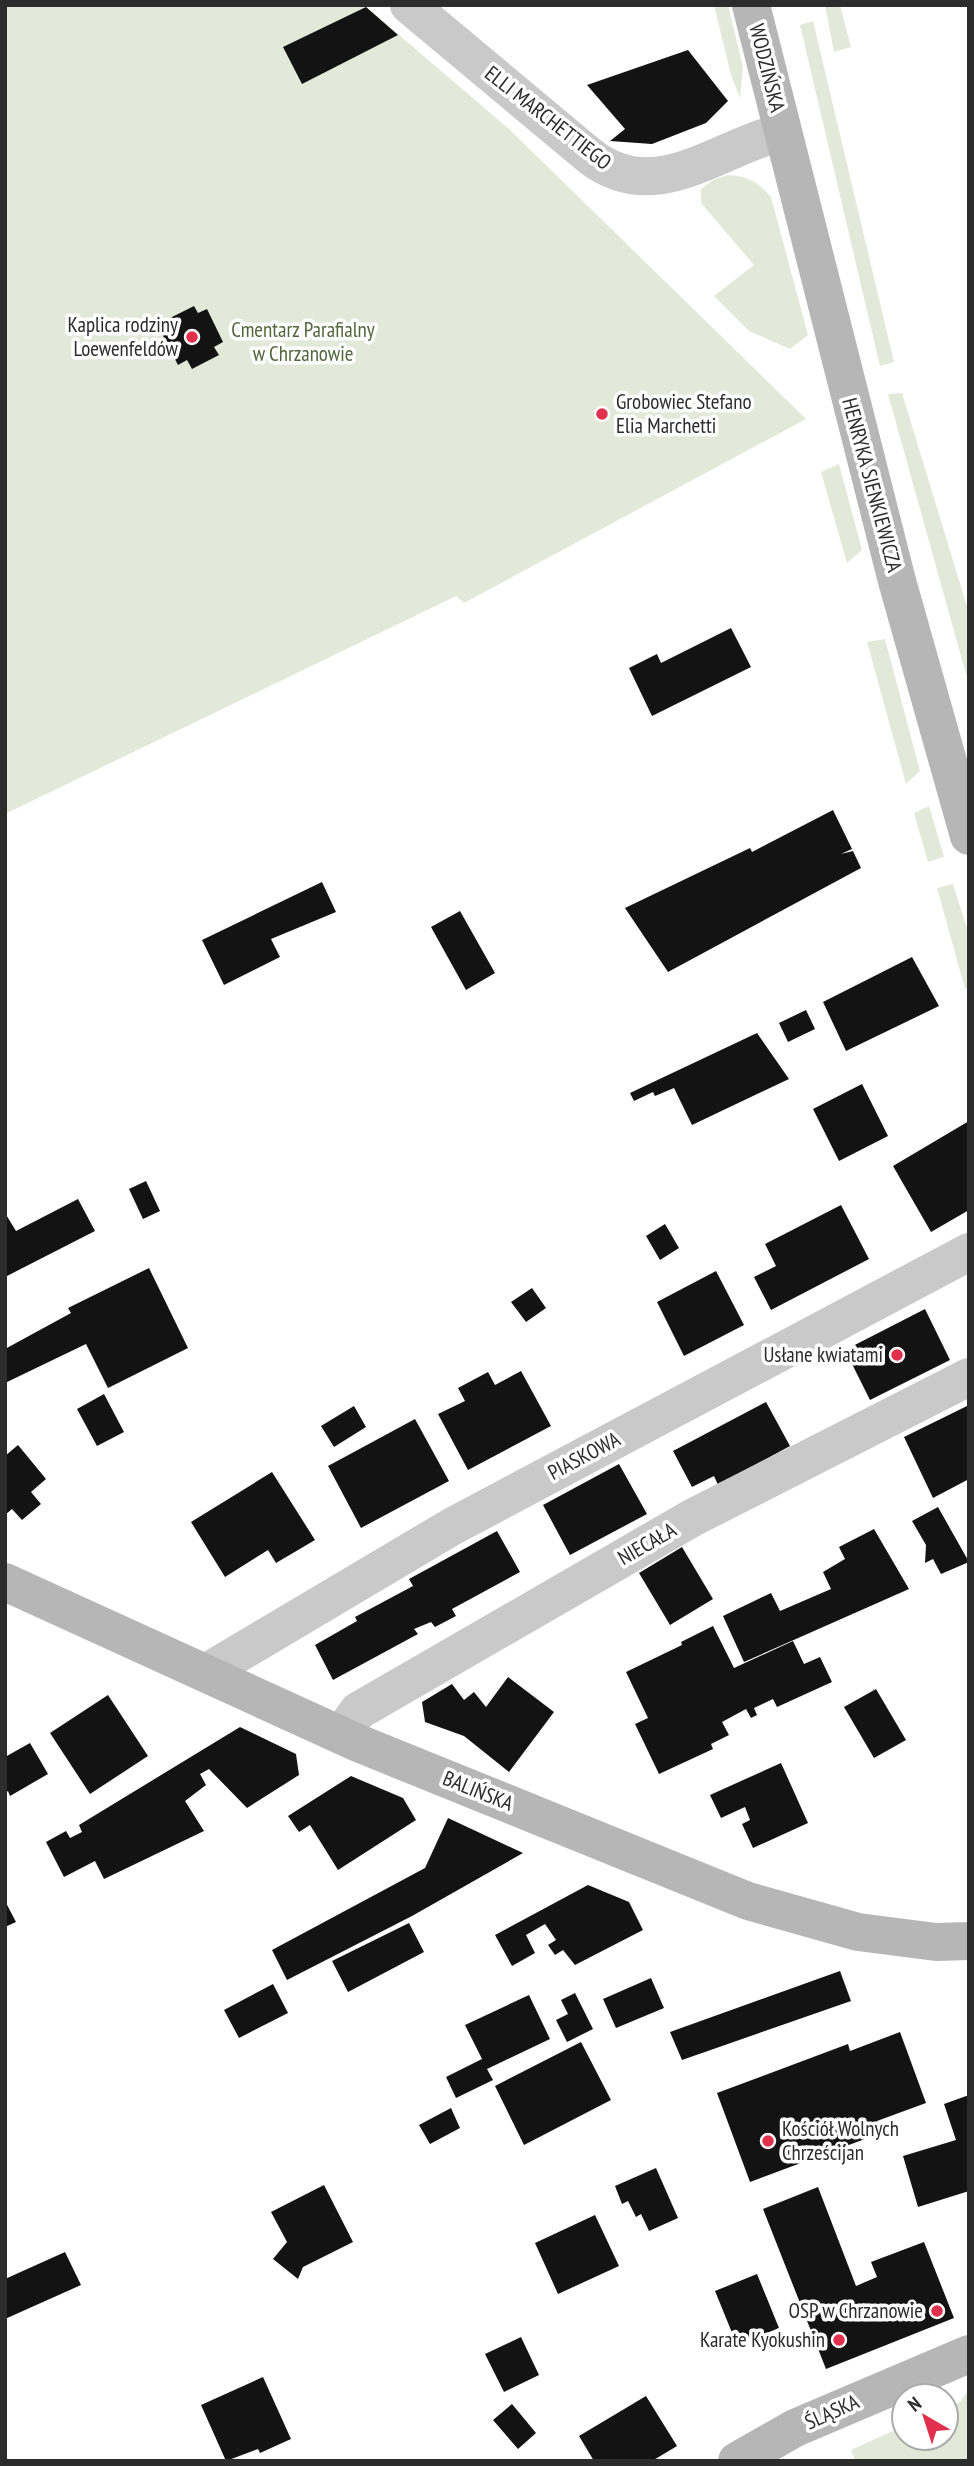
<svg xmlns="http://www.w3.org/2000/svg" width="974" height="2466" viewBox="0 0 974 2466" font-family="'PT Sans Narrow',sans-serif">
  <rect width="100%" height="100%" fill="#fff"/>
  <!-- green -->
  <path fill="#e3e9d9" d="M 5,5 L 364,5 L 509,129 L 806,419 L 464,603 L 456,596 L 5,814 Z
    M 714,5 L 728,5 L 743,67 L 740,98 L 731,75 Z
    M 825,5 L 840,5 L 851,47 L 834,52 Z
    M 813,21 L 894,362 L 880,366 L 800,25 Z
    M 728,175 C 748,176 758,182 771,197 L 808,335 L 790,349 L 749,331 L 714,296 L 754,265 L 701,203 L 701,189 L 713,180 Z
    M 902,393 L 969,613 L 969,685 L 888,394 Z
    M 839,464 L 862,550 L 847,563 L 821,472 Z
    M 885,639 L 920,771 L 906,784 L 867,642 Z
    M 929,806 L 944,857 L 928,862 L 914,813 Z
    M 953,884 L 969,935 L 969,987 L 965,989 L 937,888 Z
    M 969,2390 L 969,2461 L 855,2461 L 851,2450 L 904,2426 L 904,2438 L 946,2438 L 946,2408 L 960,2402 Z"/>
  <!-- building -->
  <path fill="#131313" d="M 366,7 L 398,35 L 302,84 L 283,47 Z
    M 688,50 L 728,101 L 706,123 L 652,144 L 610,141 L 625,129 L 587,85 Z
    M 194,306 L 198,313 L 207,309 L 223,342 L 214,347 L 219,355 L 192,369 L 187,360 L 178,365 L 161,332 L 170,327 L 166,320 Z
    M 731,628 L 751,667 L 652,716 L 629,668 L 657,654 L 661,663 Z
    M 833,810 L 852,849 L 841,854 L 853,851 L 861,868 L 668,972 L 625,908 L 750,848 L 752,852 Z
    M 322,882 L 336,912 L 271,939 L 280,957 L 224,985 L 202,940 Z
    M 460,911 L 495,973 L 466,990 L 431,927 Z
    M 912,957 L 939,1006 L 846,1051 L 823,1002 Z
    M 806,1010 L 815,1029 L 788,1042 L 779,1023 Z
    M 757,1033 L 789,1079 L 692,1125 L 674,1088 L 655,1096 L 653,1092 L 634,1101 L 630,1093 Z
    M 862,1084 L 888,1136 L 839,1161 L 813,1109 Z
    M 969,1121 L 969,1210 L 931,1232 L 893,1166 Z
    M 146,1181 L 160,1211 L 143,1219 L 129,1189 Z
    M 78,1199 L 95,1231 L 5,1277 L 5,1213 L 16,1231 Z
    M 841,1205 L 869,1259 L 771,1310 L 754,1277 L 776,1266 L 765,1244 Z
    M 665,1224 L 679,1248 L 660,1260 L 646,1236 Z
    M 149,1268 L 188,1348 L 108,1388 L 86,1344 L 5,1383 L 5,1349 L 71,1313 L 68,1308 Z
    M 716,1271 L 744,1325 L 684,1356 L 657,1302 Z
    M 532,1288 L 546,1308 L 526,1322 L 511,1302 Z
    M 925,1309 L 950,1360 L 870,1400 L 845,1350 Z
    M 521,1371 L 551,1426 L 468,1470 L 438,1414 L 465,1401 L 458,1388 L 488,1372 L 495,1385 Z
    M 104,1394 L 124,1432 L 97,1446 L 77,1409 Z
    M 766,1402 L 790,1446 L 718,1485 L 714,1476 L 692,1487 L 673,1451 Z
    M 969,1405 L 969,1479 L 933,1498 L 904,1437 Z
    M 354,1406 L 366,1427 L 334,1447 L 321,1426 Z
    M 415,1419 L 449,1481 L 361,1528 L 328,1466 Z
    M 18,1445 L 46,1479 L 31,1492 L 41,1504 L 22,1520 L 12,1509 L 5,1515 L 5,1456 Z
    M 619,1464 L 647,1514 L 570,1555 L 543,1505 Z
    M 272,1472 L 315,1540 L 276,1563 L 268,1550 L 225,1577 L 191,1522 Z
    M 938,1507 L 969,1562 L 941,1574 L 933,1559 L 925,1563 L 926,1545 L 912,1521 Z
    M 874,1529 L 909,1589 L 744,1662 L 723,1616 L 771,1593 L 780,1611 L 831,1589 L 823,1572 L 845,1559 L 839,1547 Z
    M 497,1531 L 520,1572 L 452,1609 L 456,1616 L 435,1627 L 431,1622 L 414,1629 L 418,1634 L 333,1680 L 315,1645 L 357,1621 L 355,1617 L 413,1586 L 409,1579 Z
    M 682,1547 L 713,1599 L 670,1625 L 639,1573 Z
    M 713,1626 L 734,1668 L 793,1641 L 804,1664 L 820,1657 L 832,1682 L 777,1707 L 773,1699 L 754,1708 L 757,1715 L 751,1718 L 746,1709 L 722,1722 L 729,1735 L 711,1744 L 713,1749 L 659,1774 L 635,1724 L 648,1718 L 626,1672 L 682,1645 L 681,1642 Z
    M 508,1677 L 554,1712 L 509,1772 L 464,1736 L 425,1722 L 422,1702 L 452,1684 L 464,1700 L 474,1692 L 486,1707 Z
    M 876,1689 L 906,1740 L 874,1758 L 844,1707 Z
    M 108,1695 L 148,1756 L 90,1794 L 50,1733 Z
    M 240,1727 L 296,1754 L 299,1775 L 247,1808 L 209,1769 L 200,1774 L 206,1785 L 185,1801 L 204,1831 L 104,1879 L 95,1861 L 64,1877 L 46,1842 L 66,1831 L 70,1838 L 82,1832 L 79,1825 Z
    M 30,1743 L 48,1774 L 10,1796 L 8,1791 L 5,1793 L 5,1757 Z
    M 781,1763 L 808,1823 L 753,1848 L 742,1824 L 750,1820 L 745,1807 L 721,1818 L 710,1795 Z
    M 351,1776 L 403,1798 L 416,1820 L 338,1870 L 310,1825 L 299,1832 L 288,1816 Z
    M 448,1818 L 523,1853 L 412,1916 L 287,1980 L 272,1950 L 425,1868 Z
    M 588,1885 L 629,1902 L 643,1930 L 575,1965 L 563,1950 L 555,1955 L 548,1945 L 556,1940 L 545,1924 L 526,1935 L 535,1953 L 512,1966 L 495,1935 Z
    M 5,1901 L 16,1922 L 5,1927 Z
    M 409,1923 L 424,1952 L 348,1992 L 332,1961 Z
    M 840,1971 L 851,2001 L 682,2060 L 670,2032 Z
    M 651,1978 L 664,2008 L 616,2028 L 603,1999 Z
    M 273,1984 L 288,2013 L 239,2038 L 224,2010 Z
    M 575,1993 L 593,2029 L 567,2042 L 556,2020 L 568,2014 L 561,2000 Z
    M 529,1995 L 550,2039 L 487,2069 L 493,2080 L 456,2098 L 446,2077 L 482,2059 L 465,2025 Z
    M 900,2032 L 926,2103 L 877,2121 L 881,2133 L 750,2182 L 717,2093 L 848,2044 L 850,2051 Z
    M 581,2042 L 611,2100 L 524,2145 L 495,2086 Z
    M 969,2095 L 969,2191 L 918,2207 L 903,2156 L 956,2140 L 944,2104 Z
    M 451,2108 L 460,2128 L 430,2144 L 419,2125 Z
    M 656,2168 L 678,2218 L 649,2231 L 641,2214 L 636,2217 L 628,2201 L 622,2204 L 615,2186 Z
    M 324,2185 L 353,2242 L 303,2267 L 298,2279 L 273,2259 L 287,2242 L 271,2212 Z
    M 818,2187 L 856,2286 L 877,2277 L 871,2262 L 924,2242 L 954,2318 L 826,2369 L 763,2209 Z
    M 595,2215 L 619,2266 L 558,2294 L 535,2243 Z
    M 65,2252 L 81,2285 L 5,2319 L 5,2279 Z
    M 757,2274 L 779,2328 L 737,2345 L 715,2291 Z
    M 521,2337 L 539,2375 L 504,2392 L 485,2354 Z
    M 263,2377 L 291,2439 L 260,2453 L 258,2449 L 226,2461 L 201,2405 Z
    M 646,2396 L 677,2446 L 652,2461 L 594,2461 L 579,2436 Z
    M 512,2404 L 536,2433 L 518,2449 L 493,2420 Z"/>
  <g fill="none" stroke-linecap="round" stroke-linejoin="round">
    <!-- street -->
    <path stroke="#c9c9c9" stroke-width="38" d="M 409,5 L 591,157 C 656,206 717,148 782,132
      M 207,1672 L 453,1526 L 969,1252
      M 341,1735 L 358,1711 L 692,1518 L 969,1377"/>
    <!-- secondary -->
    <path stroke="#b6b6b6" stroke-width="38" d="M 751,5 L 897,581 L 969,836
      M 5,1582 L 358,1743 L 748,1901 L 858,1932 L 936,1942 L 969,1941
      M 737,2461 L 795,2428 L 969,2354"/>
  </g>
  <!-- markers -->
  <g fill="#e0304d" stroke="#fff" stroke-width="2.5">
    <circle cx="192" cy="337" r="7"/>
    <circle cx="602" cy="414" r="7"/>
    <circle cx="897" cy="1355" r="7"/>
    <circle cx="768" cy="2141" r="7"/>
    <circle cx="937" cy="2311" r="7"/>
    <circle cx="839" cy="2340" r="7"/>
  </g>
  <g text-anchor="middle" stroke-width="7" stroke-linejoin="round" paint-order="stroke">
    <!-- street labels -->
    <g font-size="21" fill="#2c2c2c" stroke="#fff">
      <text transform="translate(767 68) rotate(76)" y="7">WODZIŃSKA</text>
      <text transform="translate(548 118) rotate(38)" y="7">ELLI MARCHETTIEGO</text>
      <text transform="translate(872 485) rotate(75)" y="7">HENRYKA SIENKIEWICZA</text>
      <text transform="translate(584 1456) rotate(-28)" y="7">PIASKOWA</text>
      <text transform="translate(647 1544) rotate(-30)" y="7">NIECAŁA</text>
      <text transform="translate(478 1791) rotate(22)" y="7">BALIŃSKA</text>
      <text transform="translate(832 2412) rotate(-24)" y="7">ŚLĄSKA</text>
    </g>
    <!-- poi labels -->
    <g font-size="21" fill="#2c2c2c" stroke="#fff" text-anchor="end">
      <text x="178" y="332">Kaplica rodziny<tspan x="178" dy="24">Loewenfeldów</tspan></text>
      <text x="616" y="409" text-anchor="start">Grobowiec Stefano<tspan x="616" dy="24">Elia Marchetti</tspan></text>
      <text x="883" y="1362">Usłane kwiatami</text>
      <text x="782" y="2136" text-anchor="start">Kościół Wolnych<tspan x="782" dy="24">Chrześcijan</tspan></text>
      <text x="923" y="2318">OSP w Chrzanowie</text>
      <text x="825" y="2347">Karate Kyokushin</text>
    </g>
    <!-- park labels -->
    <g font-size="21" fill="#53663b" stroke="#fff">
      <text x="303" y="337">Cmentarz Parafialny<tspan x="303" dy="24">w Chrzanowie</tspan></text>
    </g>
  </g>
  <!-- border -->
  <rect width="974" height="2466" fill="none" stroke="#2c2c2c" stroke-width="14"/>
  <!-- north arrow -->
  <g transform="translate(925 2417) rotate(321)"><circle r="33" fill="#ffffff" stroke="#ababab" stroke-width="2"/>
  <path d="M0-5L12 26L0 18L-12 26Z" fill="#e0304d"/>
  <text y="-10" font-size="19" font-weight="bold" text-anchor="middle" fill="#2c2c2c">N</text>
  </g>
</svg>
